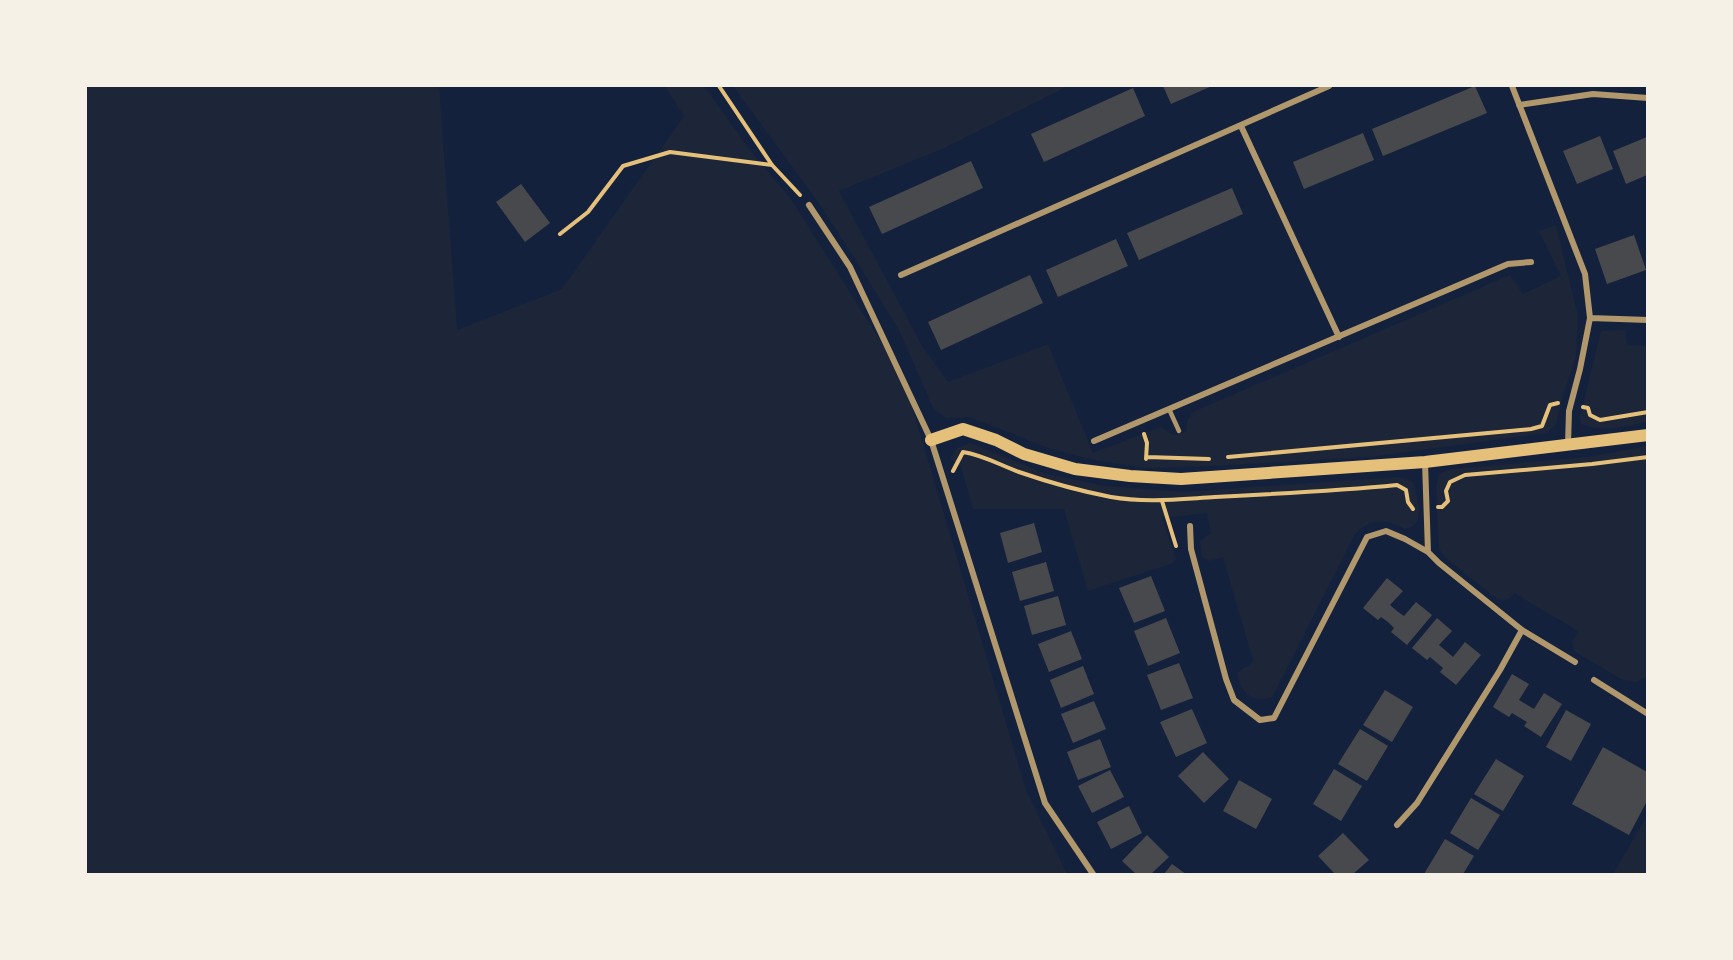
<svg xmlns="http://www.w3.org/2000/svg" width="1733" height="960" viewBox="0 0 1733 960" font-family="Quicksand,sans-serif">
  <rect width="100%" height="100%" fill="#14213d"/>
  <!-- green -->
  <path fill="#1d2539" d="M 86,86 L 439,86 L 457,330 L 562,289 L 684,116 L 665,86 L 704,86 L 752,153 L 791,199 L 883,345 L 910,400 L 1026,790 L 1067,874 L 86,874 Z
    M 733,86 L 1068,86 L 944,148 L 839,191 L 922,346 L 948,382 L 1048,344 L 1093,453 L 1161,427 L 1174,435 L 1186,432 L 1187,421 L 1193,412 L 1510,275 L 1523,294 L 1561,276 L 1539,231 L 1556,225 L 1578,316 L 1576,356 L 1562,399 L 1556,424 L 1547,433 L 1369,457 L 1211,466 L 1147,468 L 1099,461 L 1051,449 L 969,417 L 946,418 L 934,410 L 899,330 L 852,254 L 818,202 Z
    M 1625,330 L 1627,345 L 1647,346 L 1647,422 C 1625,426 1603,433 1581,424 L 1580,417 L 1601,331 Z
    M 970,443 L 1044,473 L 1105,486 L 1184,492 L 1399,477 L 1412,481 C 1417,491 1424,516 1414,525 C 1413,527 1407,528 1405,529 C 1385,519 1372,517 1355,534 L 1278,686 L 1272,697 C 1252,704 1240,692 1237,673 L 1243,668 L 1250,666 L 1253,660 L 1223,557 L 1209,561 L 1202,557 L 1200,541 L 1211,533 L 1207,513 L 1162,518 L 1176,559 L 1173,563 L 1088,591 L 1064,509 L 973,509 L 961,467 L 950,458 L 957,448 Z
    M 1647,446 L 1647,677 L 1635,682 L 1621,679 L 1574,651 L 1572,642 L 1578,631 L 1514,593 L 1510,598 L 1503,601 L 1492,595 L 1446,558 L 1439,549 L 1436,487 L 1439,474 L 1451,469 L 1588,457 Z
    M 1647,816 L 1647,874 L 1613,874 Z"/>
  <!-- building -->
  <path fill="#48494c" d="M 1163,86 L 1212,86 L 1171,104 Z
    M 1475,86 L 1487,113 L 1383,156 L 1372,129 Z
    M 1133,88 L 1145,116 L 1044,162 L 1031,134 Z
    M 1363,133 L 1374,160 L 1304,189 L 1293,162 Z
    M 1600,136 L 1613,169 L 1577,184 L 1563,151 Z
    M 1647,137 L 1647,175 L 1626,184 L 1613,151 Z
    M 971,161 L 983,188 L 882,234 L 869,207 Z
    M 521,184 L 550,223 L 525,242 L 496,202 Z
    M 1232,188 L 1243,214 L 1139,260 L 1127,233 Z
    M 1634,235 L 1646,270 L 1607,284 L 1595,249 Z
    M 1116,239 L 1128,266 L 1058,297 L 1046,270 Z
    M 1030,275 L 1043,303 L 941,350 L 928,322 Z
    M 1034,523 L 1042,552 L 1008,563 L 1000,533 Z
    M 1046,562 L 1054,591 L 1020,601 L 1012,572 Z
    M 1151,576 L 1165,611 L 1134,623 L 1119,588 Z
    M 1387,578 L 1403,591 L 1390,605 L 1397,611 L 1404,616 L 1416,602 L 1432,615 L 1407,645 L 1391,632 L 1394,628 L 1388,622 L 1381,617 L 1378,620 L 1363,608 Z
    M 1058,596 L 1066,625 L 1032,635 L 1024,606 Z
    M 1166,618 L 1180,653 L 1148,666 L 1134,631 Z
    M 1437,618 L 1452,631 L 1439,645 L 1453,657 L 1465,642 L 1481,655 L 1456,685 L 1440,672 L 1443,668 L 1430,657 L 1427,660 L 1412,648 Z
    M 1071,631 L 1082,659 L 1049,672 L 1038,644 Z
    M 1179,663 L 1193,698 L 1161,710 L 1147,675 Z
    M 1083,666 L 1094,694 L 1061,708 L 1050,680 Z
    M 1512,674 L 1529,684 L 1519,700 L 1534,709 L 1544,693 L 1562,704 L 1541,737 L 1524,726 L 1527,722 L 1512,713 L 1509,717 L 1493,707 Z
    M 1385,690 L 1413,707 L 1392,742 L 1363,725 Z
    M 1094,701 L 1106,729 L 1073,743 L 1061,714 Z
    M 1192,709 L 1207,743 L 1176,757 L 1160,722 Z
    M 1566,710 L 1591,724 L 1571,761 L 1546,747 Z
    M 1360,729 L 1388,746 L 1367,781 L 1338,764 Z
    M 1100,739 L 1111,767 L 1078,780 L 1067,752 Z
    M 1603,747 L 1647,772 L 1647,801 L 1629,835 L 1572,804 Z
    M 1203,752 L 1229,779 L 1204,803 L 1178,776 Z
    M 1496,759 L 1524,776 L 1503,811 L 1474,794 Z
    M 1334,769 L 1362,786 L 1341,821 L 1313,804 Z
    M 1110,770 L 1124,797 L 1092,813 L 1078,786 Z
    M 1239,780 L 1272,799 L 1256,829 L 1223,811 Z
    M 1471,798 L 1500,815 L 1478,850 L 1450,833 Z
    M 1129,806 L 1142,833 L 1111,849 L 1097,822 Z
    M 1343,833 L 1369,860 L 1353,874 L 1335,874 L 1318,856 Z
    M 1147,835 L 1169,857 L 1151,874 L 1136,874 L 1122,861 Z
    M 1445,839 L 1474,856 L 1463,874 L 1424,874 Z
    M 1172,864 L 1186,874 L 1164,874 Z"/>
  <g fill="none" stroke-linecap="round" stroke-linejoin="round">
    <!-- path -->
    <path stroke="#e5c07b" stroke-width="4" d="M 719,86 L 772,165 L 800,195
      M 560,234 L 588,212 L 623,166 L 670,152 L 772,165
      M 1583,407 L 1588,408 L 1590,415 L 1600,420 L 1648,412
      M 1144,434 L 1147,443 L 1146,459
      M 1147,457 L 1209,459
      M 1228,457 L 1531,429 L 1542,426 L 1550,405 L 1558,403
      M 953,471 L 963,452 C 983,455 1000,465 1019,472 C 1048,482 1080,491 1111,497 C 1146,503 1180,499 1215,497 C 1276,494 1337,491 1397,485 L 1406,490 L 1408,502 L 1413,509
      M 1162,501 L 1176,546
      M 1438,507 L 1442,507 L 1448,501 L 1446,491 L 1450,482 L 1465,475 L 1592,464 L 1648,457"/>
    <!-- service -->
    <path stroke="#b1986c" stroke-width="4.5" d="M 1169,409 L 1179,431"/>
    <!-- minor -->
    <path stroke="#b1986c" stroke-width="6" d="M 1512,86 L 1585,274 L 1590,318 L 1580,369 L 1569,411 L 1568,444
      M 1519,105 L 1593,94 L 1648,98
      M 1241,126 L 1339,337
      M 809,205 L 850,267 L 931,440 L 1045,803 L 1093,874
      M 901,275 L 1329,86
      M 1590,318 L 1648,320
      M 1094,441 L 1508,264 L 1531,262
      M 1190,526 L 1191,549 L 1226,679 L 1234,700 L 1260,720 L 1274,718 L 1367,537 L 1386,531 L 1405,539 L 1428,552 L 1425,462
      M 1428,552 L 1439,563 L 1522,630 L 1575,662
      M 1594,680 L 1648,714
      M 1397,825 L 1417,803 L 1500,670 L 1522,630"/>
    <!-- secondary -->
    <path stroke="#e5c07b" stroke-width="12" d="M 931,440 L 963,429 L 996,440 L 1024,454 L 1075,469 L 1130,476 L 1181,479 L 1425,462 L 1648,435"/>
  </g>
  <!-- border -->
  <rect width="1733" height="960" fill="none" stroke="#f6f1e7" stroke-width="174"/>
</svg>
